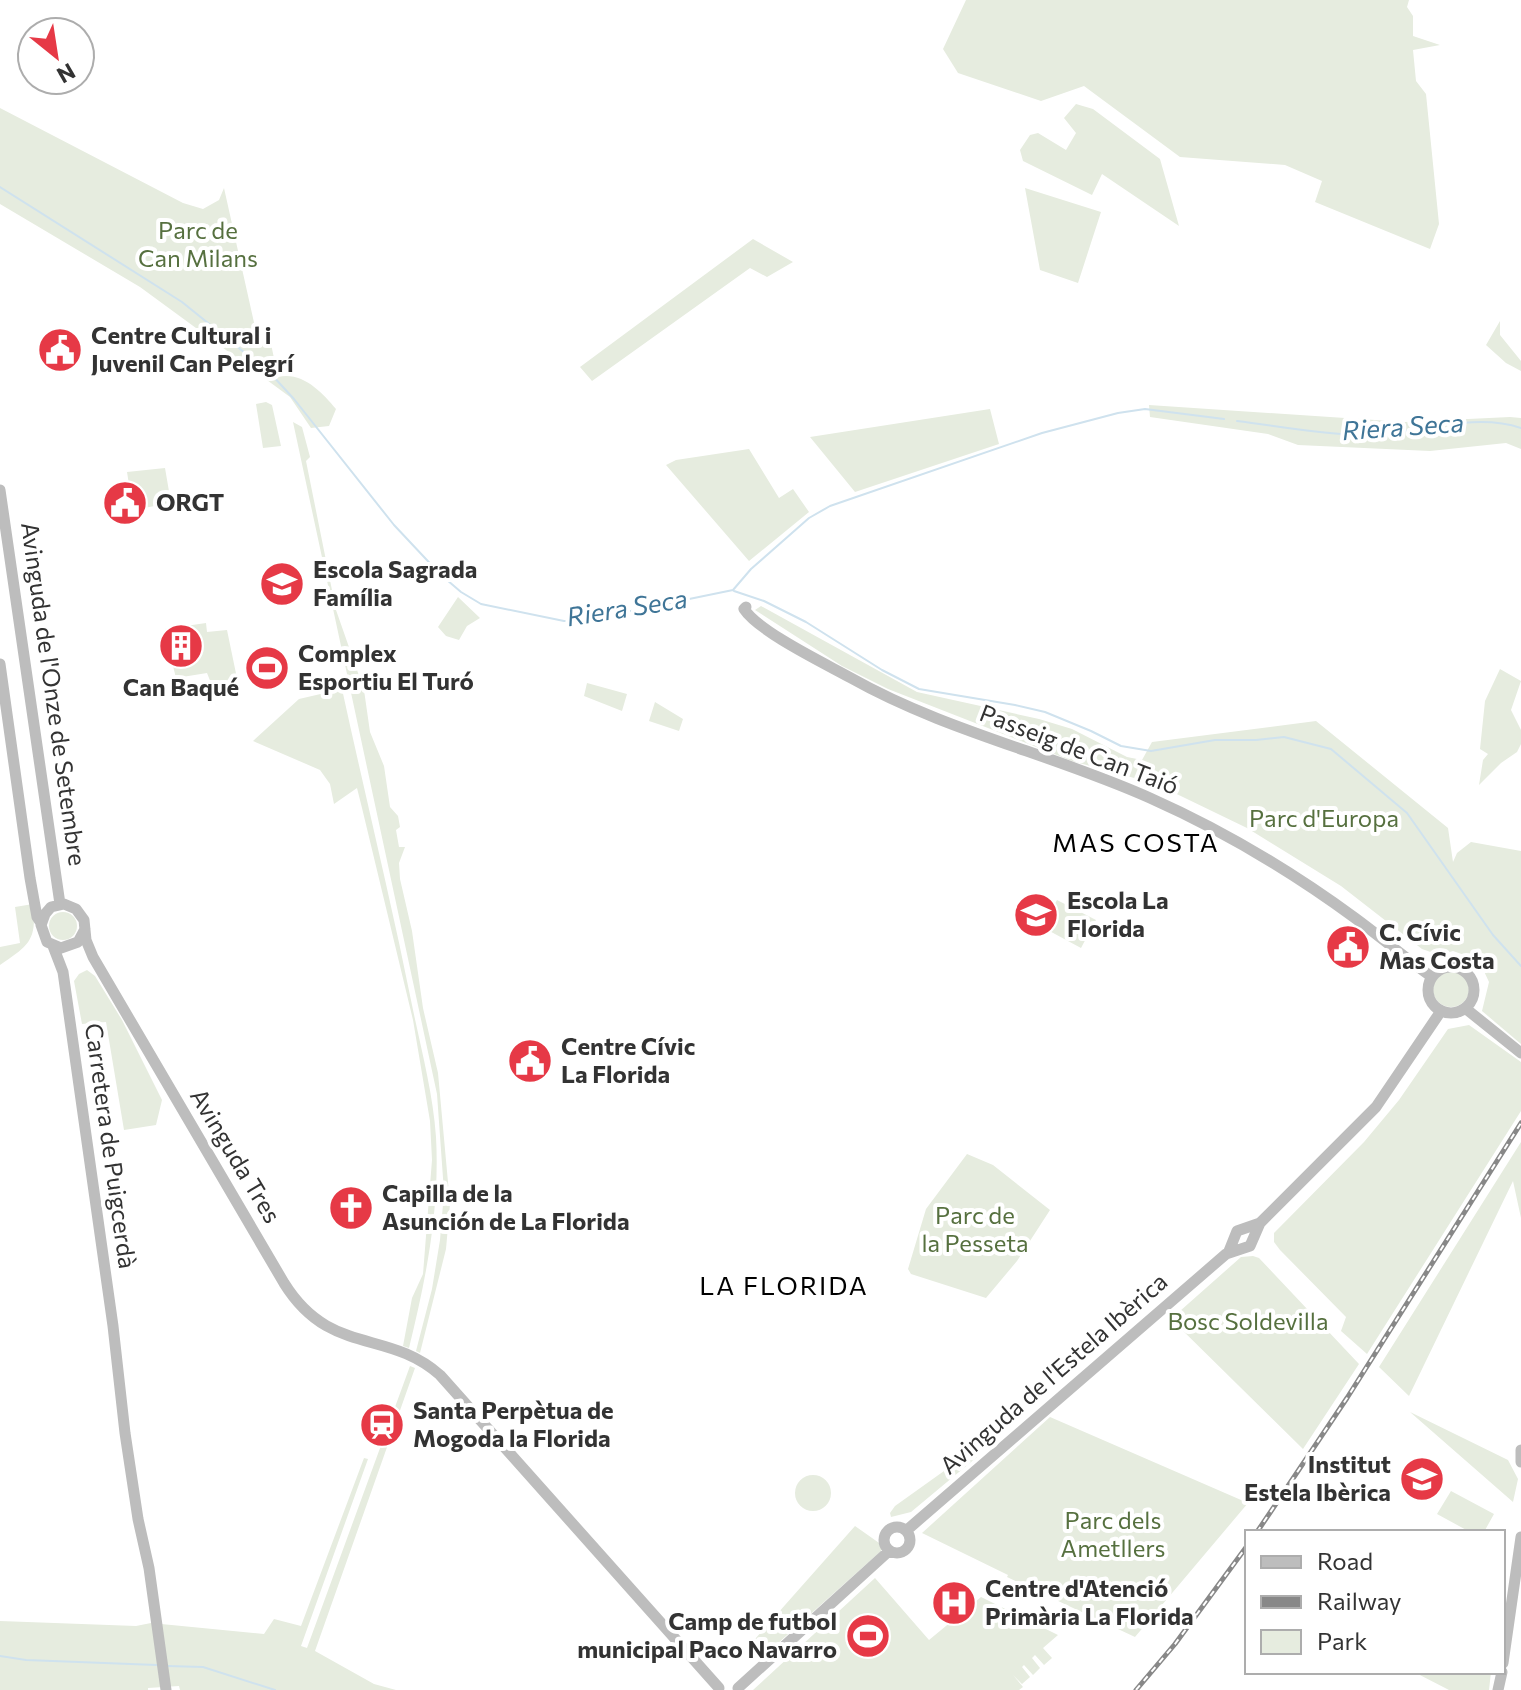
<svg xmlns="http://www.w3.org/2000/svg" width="1521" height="1690" viewBox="0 0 1521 1690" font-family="Commissioner,sans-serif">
  <rect width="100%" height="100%" fill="#fff"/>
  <!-- green -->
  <path fill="#e6ecdf" d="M 966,0 L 1409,0 L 1407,7 L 1413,16 L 1413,36 L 1440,45 L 1413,50 L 1416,81 L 1426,94 L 1439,224 L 1430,249 L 1315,202 L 1322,181 L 1285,165 L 1180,157 L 1084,86 L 1041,101 L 958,73 L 943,49 Z
    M 1076,104 L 1093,109 L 1160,159 L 1179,226 L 1102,174 L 1092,195 L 1023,161 L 1020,150 L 1030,135 L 1038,133 L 1066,150 L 1076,133 L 1064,118 Z
    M 0,108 L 183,203 L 203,209 L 219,200 L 224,188 L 255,327 L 251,332 L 271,344 L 278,377 C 302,371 322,392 336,409 L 329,426 L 311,428 L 290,397 L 140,287 L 0,204 Z
    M 1025,188 L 1101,212 L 1078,283 L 1040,270 Z
    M 753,239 L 793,262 L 767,277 L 750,268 L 592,381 L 580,367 Z
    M 1500,321 L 1500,335 L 1521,361 L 1521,371 L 1506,363 L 1486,345 Z
    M 266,402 L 272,405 L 281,446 L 263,448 L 256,404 Z
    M 1149,405 L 1405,422 L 1510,417 L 1521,418 L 1521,449 L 1506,443 L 1430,451 L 1298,445 L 1268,434 L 1150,417 Z
    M 990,409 L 999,444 L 855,492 L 810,437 Z
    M 293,422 L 302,427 L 310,457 L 306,461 L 336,610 L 364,690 L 370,732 L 384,766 L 390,807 L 398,816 L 400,827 L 396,830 L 399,847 L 405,847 L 399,863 L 400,879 L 412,931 L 423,1008 L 438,1073 L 450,1204 L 446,1249 L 420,1353 L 416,1351 L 432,1289 L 440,1240 L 444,1192 L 437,1094 Z
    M 749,449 L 779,498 L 793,489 L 809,512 L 749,561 L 666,465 L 676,460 Z
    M 165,468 L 171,503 L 133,510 L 127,472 Z
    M 297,568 L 299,582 L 270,587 L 269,573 Z
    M 458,597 L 480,618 L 467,626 L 459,640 L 446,636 L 438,627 Z
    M 761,606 L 917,692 L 1039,719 L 1072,729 L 1127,757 L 1142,760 L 1152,742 L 1316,721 L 1448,828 L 1453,862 L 1457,853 L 1471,842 L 1521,851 L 1521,1044 L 1482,1011 L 1489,982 L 1482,967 L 1470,957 L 1453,951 L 1439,955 L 1422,949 L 1341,886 L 1247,828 L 1156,784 L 1072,761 L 888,689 L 842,666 L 755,610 Z
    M 206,623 L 207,632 L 227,630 L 239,688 L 179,697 L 213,688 L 207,673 L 176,678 L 173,666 L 178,663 L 176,660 L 194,649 L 185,633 L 167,643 L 165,629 Z
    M 1500,669 L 1521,681 L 1511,710 L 1521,730 L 1521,744 L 1517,752 L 1501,763 L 1479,785 L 1483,760 L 1488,754 L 1480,749 L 1485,701 Z
    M 587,683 L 627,694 L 622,711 L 584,696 Z
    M 342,689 C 365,795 391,900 412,1005 C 421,1049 433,1093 436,1137 C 440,1209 426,1279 409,1348 L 403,1346 L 412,1298 L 423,1274 L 432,1160 L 430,1121 L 413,1020 L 362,808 L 357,788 L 334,804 L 330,784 L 320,770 L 253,741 L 299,699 Z
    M 655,702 L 683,719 L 679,731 L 649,721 Z
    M 1057,900 L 1096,920 L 1081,948 L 1042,927 Z
    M 33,904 C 37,941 29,945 0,965 L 0,947 L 20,943 L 15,907 Z
    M49 926a14 14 0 1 1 28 0a14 14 0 1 1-28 0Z
    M 87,970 L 95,976 L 122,1020 L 162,1100 L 156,1125 L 124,1130 L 106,1022 L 82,1024 L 74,981 L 79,974 Z
    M1433 989a18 18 0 1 1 36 0a18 18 0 1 1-36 0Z
    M 1469,1025 L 1521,1062 L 1521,1111 L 1367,1354 L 1341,1331 L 1346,1317 L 1280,1250 L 1274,1242 L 1274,1233 L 1364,1142 L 1399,1100 L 1448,1029 Z
    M 1521,1142 L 1521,1218 L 1513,1181 L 1409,1396 L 1379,1367 Z
    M 967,1154 L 993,1165 L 1050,1210 L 1017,1261 L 986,1298 L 911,1274 L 908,1269 L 926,1209 Z
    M 1253,1256 L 1259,1258 L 1359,1364 L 1303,1449 L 1171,1319 L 1241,1257 Z
    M 410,1366 L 415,1368 L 315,1651 L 374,1684 L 396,1690 L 180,1690 L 179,1686 L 148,1688 L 148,1690 L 0,1690 L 0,1621 L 136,1626 L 151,1623 L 264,1634 L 274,1619 L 301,1626 L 364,1458 L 368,1459 L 301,1646 L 307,1648 Z
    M 1410,1412 L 1508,1460 L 1518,1479 L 1513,1502 Z
    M 1050,1417 L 1248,1503 L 1135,1637 L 1007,1577 L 1008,1575 L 922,1533 Z
    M 972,1451 L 977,1457 L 911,1512 L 891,1517 L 890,1513 L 895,1506 Z
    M795 1493a18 18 0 1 1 36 0a18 18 0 1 1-36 0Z
    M 1451,1491 L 1494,1514 L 1484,1532 L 1470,1532 L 1437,1514 Z
    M 855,1526 L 882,1545 L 881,1551 L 758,1661 L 755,1639 Z
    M 875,1578 L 929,1640 L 981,1597 L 1058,1635 L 1043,1648 L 1052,1658 L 1044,1665 L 1035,1655 L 1032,1658 L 1040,1668 L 1033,1675 L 1024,1665 L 1022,1667 L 1030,1677 L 1022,1684 L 1013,1675 L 1023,1687 L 1019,1690 L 753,1690 Z
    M 1414,1672 L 1491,1672 L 1489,1690 L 1449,1690 Z"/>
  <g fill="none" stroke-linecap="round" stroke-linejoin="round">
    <!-- stream -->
    <path stroke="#cfe2ee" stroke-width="2" d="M 0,187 L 182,302 L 271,374 L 294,399 L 394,525 L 440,574 L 461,592 L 481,604 L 564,621 L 582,621 L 733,590 L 751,569 L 809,518 L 830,506 L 1042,433 L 1118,413 L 1145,409 L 1224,419
      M 1237,421 C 1278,426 1320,434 1361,435 C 1414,436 1470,411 1521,428
      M 734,591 L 764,601 L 806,622 L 882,670 L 919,689 L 1015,705 L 1045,712 L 1091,731 L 1121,746 L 1151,751 L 1215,740 L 1256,740 L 1284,737 L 1331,749 L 1407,813 L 1493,935 L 1521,966
      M 0,1656 L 26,1660 L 157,1665
      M 167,1666 L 203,1667 L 275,1690"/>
    <!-- secondary -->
    <path stroke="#bdbdbd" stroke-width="11" d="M 0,490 L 60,904
      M 746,607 L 744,609 C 759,632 826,664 851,678 C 945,731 1052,754 1150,798 C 1222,830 1291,871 1355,918 C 1381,937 1405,958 1432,977
      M 0,664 L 30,878 L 37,917 L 41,923
      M 85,929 L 78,942 L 61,948 L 47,942 L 41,925 L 45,914 L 51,907 L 64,904 L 76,909 L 84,920 L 86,940 L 93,957 L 284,1283 C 330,1357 387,1328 440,1375 L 719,1688
      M 53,946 L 63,972 L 113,1326 L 125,1433 L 138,1519 L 149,1568 L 166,1690
      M1428 990a23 23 0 1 1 46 0a23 23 0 1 1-46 0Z
      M 1465,1008 L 1521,1053
      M 1229,1251 L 1237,1231 L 1260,1223 L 1376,1107 L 1441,1011
      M 1521,1450 L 1521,1462
      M884 1540a13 13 0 1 1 26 0a13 13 0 1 1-26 0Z
      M 907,1530 L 1226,1254 L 1250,1246 L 1260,1223
      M 1503,1663 L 1521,1537
      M 738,1688 L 889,1551
      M 1498,1690 L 1502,1672"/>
    <!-- rail casing -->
    <g stroke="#888" stroke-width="5">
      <path id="rail" d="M 1257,1532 L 1347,1398 L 1521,1123
        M 1136,1690 L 1175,1644 L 1247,1546"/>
    </g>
    <!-- rail -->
    <use href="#rail" stroke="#fff" stroke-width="2" stroke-dasharray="6" stroke-linecap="butt"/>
  </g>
  <!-- icons -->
  <defs>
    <g id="civic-disc" transform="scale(2.3)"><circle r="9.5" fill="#e63946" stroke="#fff"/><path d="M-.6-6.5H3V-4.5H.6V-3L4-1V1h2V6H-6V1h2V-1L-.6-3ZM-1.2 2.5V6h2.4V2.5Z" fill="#fff"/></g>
    <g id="school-disc" transform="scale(2.3)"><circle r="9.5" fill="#e63946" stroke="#fff"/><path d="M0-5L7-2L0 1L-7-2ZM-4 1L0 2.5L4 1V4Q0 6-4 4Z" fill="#fff"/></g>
    <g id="building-disc" transform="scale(2.3)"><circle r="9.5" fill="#e63946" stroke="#fff"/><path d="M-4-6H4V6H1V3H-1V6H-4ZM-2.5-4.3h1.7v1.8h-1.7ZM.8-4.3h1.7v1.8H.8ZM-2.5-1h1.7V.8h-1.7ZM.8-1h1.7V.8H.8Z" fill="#fff"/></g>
    <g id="stadium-disc" transform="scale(2.3)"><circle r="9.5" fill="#e63946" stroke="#fff"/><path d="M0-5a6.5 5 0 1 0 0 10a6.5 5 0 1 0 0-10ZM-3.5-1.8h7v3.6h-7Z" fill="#fff"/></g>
    <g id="church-disc" transform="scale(2.3)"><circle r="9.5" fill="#e63946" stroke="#fff"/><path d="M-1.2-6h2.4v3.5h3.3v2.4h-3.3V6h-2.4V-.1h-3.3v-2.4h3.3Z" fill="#fff"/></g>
    <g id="station-disc" transform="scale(2.3)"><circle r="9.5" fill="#e63946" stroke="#fff"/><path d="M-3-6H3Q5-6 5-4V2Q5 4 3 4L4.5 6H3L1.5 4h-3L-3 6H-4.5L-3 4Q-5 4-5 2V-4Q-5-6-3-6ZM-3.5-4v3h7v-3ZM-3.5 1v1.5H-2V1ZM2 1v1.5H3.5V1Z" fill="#fff"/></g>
    <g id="hospital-disc" transform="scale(2.3)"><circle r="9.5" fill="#e63946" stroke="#fff"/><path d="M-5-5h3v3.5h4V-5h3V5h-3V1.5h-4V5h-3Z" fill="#fff"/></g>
  </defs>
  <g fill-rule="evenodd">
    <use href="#civic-disc" x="60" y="350"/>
    <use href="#civic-disc" x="125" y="503"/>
    <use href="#school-disc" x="282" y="584"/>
    <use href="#building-disc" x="181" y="646"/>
    <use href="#stadium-disc" x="267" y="668"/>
    <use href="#school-disc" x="1036" y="915"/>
    <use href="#civic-disc" x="1348" y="947"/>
    <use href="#civic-disc" x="530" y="1061"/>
    <use href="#church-disc" x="351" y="1208"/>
    <use href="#station-disc" x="382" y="1425"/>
    <use href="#school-disc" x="1422" y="1479"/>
    <use href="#hospital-disc" x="954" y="1603"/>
    <use href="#stadium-disc" x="868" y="1636"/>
  </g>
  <g text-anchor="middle" stroke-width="8" stroke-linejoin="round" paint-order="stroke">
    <!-- park labels -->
    <g font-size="24" fill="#56703f" stroke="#fff">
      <text x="198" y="239">Parc de<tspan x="198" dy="28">Can Milans</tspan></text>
      <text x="1324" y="827">Parc d'Europa</text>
      <text x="975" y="1224">Parc de<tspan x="975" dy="28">la Pesseta</tspan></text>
      <text x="1248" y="1330">Bosc Soldevilla</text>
      <text x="1113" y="1529">Parc dels<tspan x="1113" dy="28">Ametllers</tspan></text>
    </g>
    <!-- poi labels -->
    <g font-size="24" font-weight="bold" fill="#333" stroke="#fff" text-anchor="start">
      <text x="91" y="344">Centre Cultural i<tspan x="91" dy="28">Juvenil Can Pelegrí</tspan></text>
      <text x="156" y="511">ORGT</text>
      <text x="313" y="578">Escola Sagrada<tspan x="313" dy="28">Família</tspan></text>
      <text x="298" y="662">Complex<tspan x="298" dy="28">Esportiu El Turó</tspan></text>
      <text x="181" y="696" text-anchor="middle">Can Baqué</text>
      <text x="1067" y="909">Escola La<tspan x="1067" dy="28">Florida</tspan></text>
      <text x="1379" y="941">C. Cívic<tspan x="1379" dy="28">Mas Costa</tspan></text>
      <text x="561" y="1055">Centre Cívic<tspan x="561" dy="28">La Florida</tspan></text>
      <text x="382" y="1202">Capilla de la<tspan x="382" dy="28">Asunción de La Florida</tspan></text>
      <text x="413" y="1419">Santa Perpètua de<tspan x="413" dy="28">Mogoda la Florida</tspan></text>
      <text x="1391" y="1473" text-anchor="end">Institut<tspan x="1391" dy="28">Estela Ibèrica</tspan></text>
      <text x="985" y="1597">Centre d'Atenció<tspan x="985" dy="28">Primària La Florida</tspan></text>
      <text x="837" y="1630" text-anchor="end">Camp de futbol<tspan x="837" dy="28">municipal Paco Navarro</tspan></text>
    </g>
    <!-- street labels -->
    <g font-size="24" fill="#333" stroke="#fff">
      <text transform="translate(53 694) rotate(82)" y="8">Avinguda de l'Onze de Setembre</text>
      <text transform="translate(1079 750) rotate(21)" y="8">Passeig de Can Taió</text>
      <text transform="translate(110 1146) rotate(82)" y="8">Carretera de Puigcerdà</text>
      <text transform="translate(235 1156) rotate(59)" y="8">Avinguda Tres</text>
      <text transform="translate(1054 1374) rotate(-41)" y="8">Avinguda de l'Estela Ibèrica</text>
    </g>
    <!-- water labels -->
    <g font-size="26" font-style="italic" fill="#3f7597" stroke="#fff">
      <text transform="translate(1403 427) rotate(-4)" y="9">Riera Seca</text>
      <text transform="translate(627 608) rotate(-9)" y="9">Riera Seca</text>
    </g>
    <!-- neighbourhood labels -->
    <g font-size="26" letter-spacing="2" fill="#000" stroke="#fff">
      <text x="1136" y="852">MAS COSTA</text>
      <text x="784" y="1295">LA FLORIDA</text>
    </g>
  </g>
  <!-- legend -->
  <rect x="1245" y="1530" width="260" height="144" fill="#ffffff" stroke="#adadad" stroke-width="2"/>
  <rect x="1261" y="1556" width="40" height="12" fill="#bdbdbd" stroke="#adadad" stroke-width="2"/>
  <text x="1317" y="1570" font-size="24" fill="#333333">Road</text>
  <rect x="1261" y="1596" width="40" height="12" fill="#888888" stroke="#adadad" stroke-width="2"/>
  <text x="1317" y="1610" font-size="24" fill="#333333">Railway</text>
  <rect x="1261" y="1630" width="40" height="24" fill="#e6ecdf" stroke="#adadad" stroke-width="2"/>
  <text x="1317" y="1650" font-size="24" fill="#333333">Park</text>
  <!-- north arrow -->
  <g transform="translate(56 56) rotate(150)"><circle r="38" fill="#ffffff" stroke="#adadad" stroke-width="2"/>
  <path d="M0-6L14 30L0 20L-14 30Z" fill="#e63946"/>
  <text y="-12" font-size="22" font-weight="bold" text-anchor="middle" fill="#333333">N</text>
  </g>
</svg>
